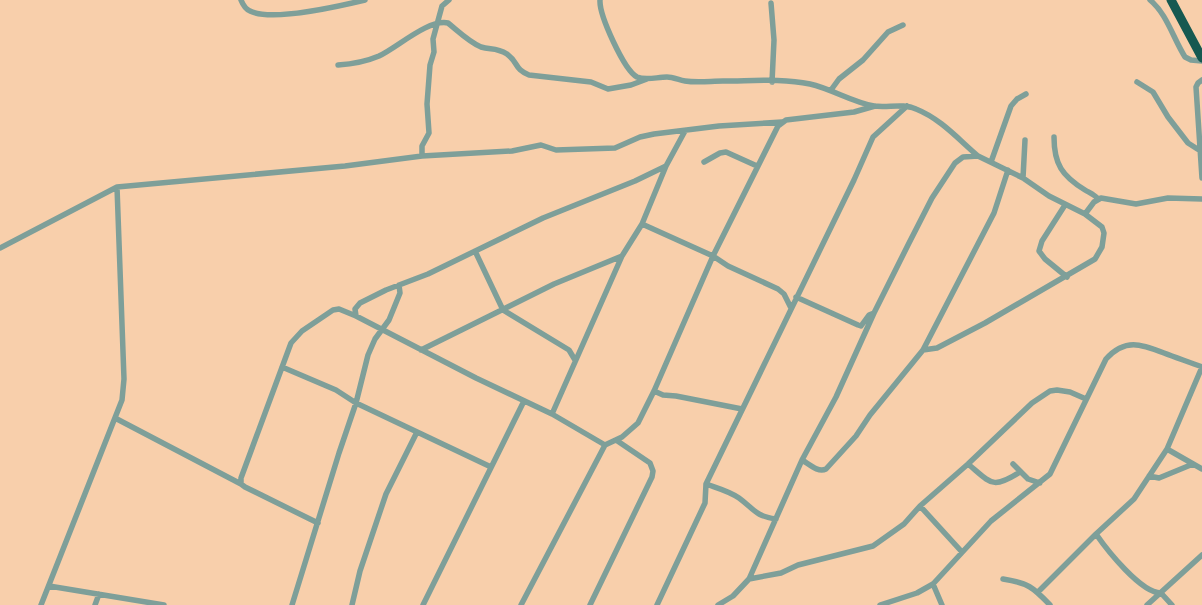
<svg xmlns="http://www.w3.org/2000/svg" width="1202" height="605" viewBox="0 0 1202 605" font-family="'Exo 2',sans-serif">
  <rect width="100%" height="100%" fill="#f8cfab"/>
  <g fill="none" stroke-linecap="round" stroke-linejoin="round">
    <!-- minor -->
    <path stroke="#7e9f99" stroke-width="5.5" d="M 241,0 C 243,5 245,9 250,11 C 272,22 340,6 365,0
      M 600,0 C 599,15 624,70 637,77 C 646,81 657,77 667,77 C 673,77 679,80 685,81 C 698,83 711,81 723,81 C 751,81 782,78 810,84 C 832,89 852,102 874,106 C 888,108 903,103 916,109 C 941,119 958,139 978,156
      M 1150,0 C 1167,14 1173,38 1185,57 L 1191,60 L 1202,61
      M 771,3 L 774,40 L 772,82
      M 338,65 C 353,64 365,62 379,56 C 398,47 428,19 448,23 C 458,31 469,42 481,47 C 491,50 496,47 507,54 C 519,63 514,69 529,75 L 591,82 L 608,89 L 631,85 L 647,79
      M 1202,80 L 1198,83 L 1196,87 L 1202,178
      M 1137,82 L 1153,92 L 1168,117 L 1188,143 L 1199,150
      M 831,90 L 839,79 L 863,60 L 888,32 L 903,25
      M 1054,137 C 1054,164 1062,176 1085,190 C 1090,193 1094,194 1098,199
      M 422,156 L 422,146 L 429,133 L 427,104 L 430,65 L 434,52 L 433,39 L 442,6 L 449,0
      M 704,162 L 720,153 L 726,152 L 757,166
      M 991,162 L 1011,106 L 1017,99 L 1026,94
      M 1023,178 L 1025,140
      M 1065,205 L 1042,241 L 1039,251 L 1045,259 L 1067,277
      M 1085,214 L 1094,202 L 1101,198 L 1136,204 L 1168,198 L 1202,199
      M 642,224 L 713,256 L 728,266 L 778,289 L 784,294 L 791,308
      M 0,248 L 117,187 L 345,166 L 422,156 L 512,151 L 541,145 L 556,150 L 615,148 L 640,137 L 654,134 L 719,126 L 782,122
      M 475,251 L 503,310 L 569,350 L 575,360
      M 796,297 L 858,325 L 861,326 L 869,315 L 874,313
      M 356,316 L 355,309 L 360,303 L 386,290 L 428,274 L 543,218 L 635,181 L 666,166
      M 421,350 L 554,284 L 622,256
      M 282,367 L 336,390 L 356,403 L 491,467
      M 654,391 L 663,395 L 676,396 L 742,409
      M 552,414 L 622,256 L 642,224 L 666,166 L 685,131
      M 115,418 L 241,484
      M 1167,449 L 1202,469
      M 802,460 C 809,464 818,473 826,469 L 856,436 L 870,415 L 923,350 L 994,213 L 1008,170
      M 968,464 C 991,483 992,490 1020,472
      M 1013,464 L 1028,479 L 1040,483
      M 1149,476 L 1159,478 L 1193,464
      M 706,484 C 717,488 729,491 739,498 C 754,509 755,516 776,519
      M 920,506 L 962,552
      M 318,523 L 245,487 L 241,484 L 241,478 L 291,343 L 302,331 L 333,310 L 339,309 L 356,316 L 476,378 L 552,414 L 605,445
      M 1096,534 C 1107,550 1141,593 1161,593 L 1172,605
      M 749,579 L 781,573 L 798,565 L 873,546 L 904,524 L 920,506 L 968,464 L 1032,403 L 1050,391 L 1057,390 L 1070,392 L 1086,399
      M 1003,579 C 1028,583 1033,587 1050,605
      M 933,584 L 942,605
      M 49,586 L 164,605
      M 1038,592 L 1096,534 L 1134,499 L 1167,449 L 1202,367
      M 41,605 L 122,400 L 124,379 L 117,187
      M 95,605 L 99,594
      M 292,605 L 339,453 L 356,403 L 368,355 L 375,339 L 389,320 L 400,293 L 399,285
      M 352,605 L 360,571 L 386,494 L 417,432
      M 423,605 L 524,401
      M 521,605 L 605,445 L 622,437 L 638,423 L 654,391 L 713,256 L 778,126 L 786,120 L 854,112 L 875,106
      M 590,605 L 652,477 L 653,471 L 650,463 L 616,440
      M 657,605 L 705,503 L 706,484 L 854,180 L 873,137 L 907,106
      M 718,605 L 733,596 L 749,579 L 802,460 L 836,397 L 874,313 L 908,245 L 932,198 L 955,163 L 963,157 L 978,156 L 1023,178 L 1049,196 L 1085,214 L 1102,227 L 1104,233 L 1102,247 L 1095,259 L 985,323 L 937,348 L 923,350
      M 880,605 L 917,593 L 933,584 L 991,521 L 1050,474 L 1106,359 C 1125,338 1141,344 1164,353 C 1177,358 1189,362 1202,367
      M 1147,605 L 1202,555"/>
    <!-- highway -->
    <path stroke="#165951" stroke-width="9" d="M 1171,0 L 1202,58"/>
  </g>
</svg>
